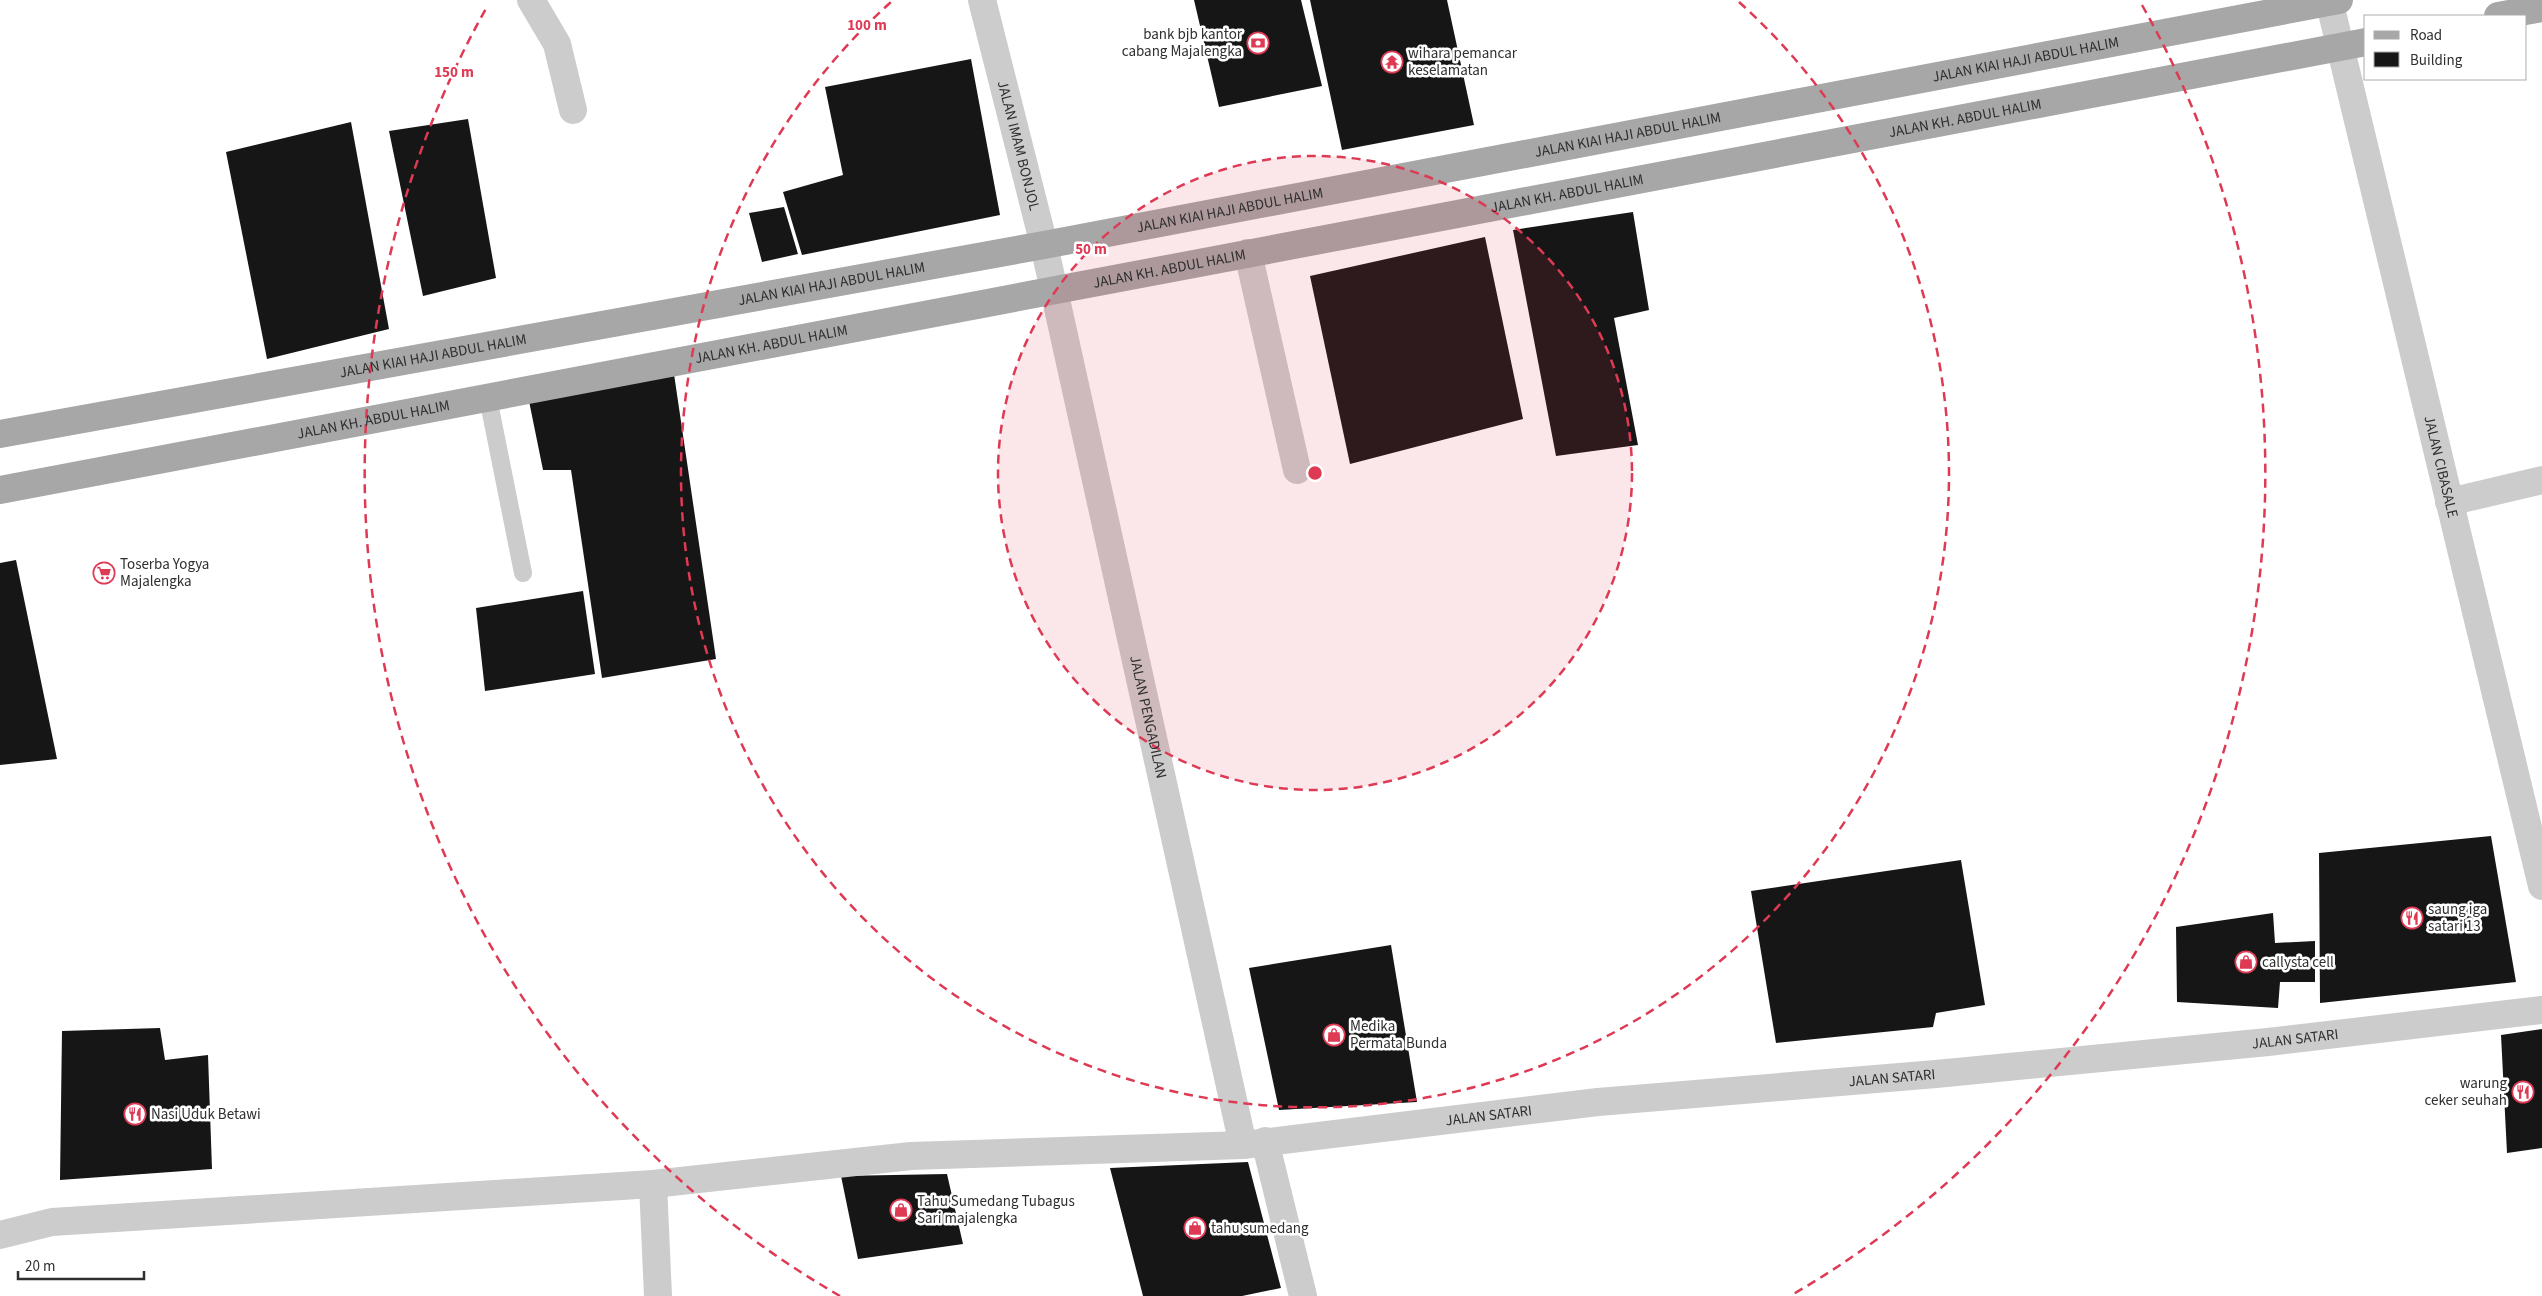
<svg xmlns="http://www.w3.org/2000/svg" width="2542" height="1296" viewBox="0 0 2542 1296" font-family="'Source Sans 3',sans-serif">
  <rect width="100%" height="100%" fill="#fff"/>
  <!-- building -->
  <path fill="#161616" d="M 1194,0 L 1301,0 L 1322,86 L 1219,107 Z
    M 1310,0 L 1447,0 L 1474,125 L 1342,150 Z
    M 971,59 L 1000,215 L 802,255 L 783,192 L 843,175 L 825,87 Z
    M 468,119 L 496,278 L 423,296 L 389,131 Z
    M 351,122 L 389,329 L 267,359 L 226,152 Z
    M 784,207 L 798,254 L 762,262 L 749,213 Z
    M 1633,212 L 1649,310 L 1614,318 L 1638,445 L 1556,456 L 1513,230 Z
    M 1485,237 L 1523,419 L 1350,464 L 1310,276 Z
    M 674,374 L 716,659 L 602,678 L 571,470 L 543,470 L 529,401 Z
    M 16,560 L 57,759 L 0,765 L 0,563 Z
    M 583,591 L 595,674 L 485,691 L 476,608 Z
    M 2491,836 L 2516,982 L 2320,1003 L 2319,853 Z
    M 1961,860 L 1985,1005 L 1936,1013 L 1933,1027 L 1776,1043 L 1751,891 Z
    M 2273,913 L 2275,943 L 2315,941 L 2315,982 L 2280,982 L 2278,1008 L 2177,1002 L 2176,927 Z
    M 1391,945 L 1417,1102 L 1279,1110 L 1249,968 Z
    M 160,1028 L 165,1060 L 208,1055 L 212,1169 L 60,1180 L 62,1031 Z
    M 2542,1029 L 2542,1148 L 2507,1153 L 2501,1035 Z
    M 1248,1162 L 1281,1288 L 1242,1296 L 1143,1296 L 1110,1168 Z
    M 947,1174 L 963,1244 L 858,1259 L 841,1176 Z"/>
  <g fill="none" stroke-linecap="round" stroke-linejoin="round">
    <!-- service -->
    <path stroke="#ccc" stroke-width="18" d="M 488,398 L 523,573"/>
    <!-- minor -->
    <g stroke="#ccc" stroke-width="28">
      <path d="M 531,0 L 557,44 L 573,110"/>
      <path id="s1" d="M 982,0 L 1044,245 L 1243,1145"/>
      <path id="s2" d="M 2329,0 L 2542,886"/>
      <path d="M 1248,253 L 1297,470"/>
      <path d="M 2449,502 L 2542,480"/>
      <path d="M 1265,1141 L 1303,1296"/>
      <path d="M 653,1184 L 658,1296"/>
      <path id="s3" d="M 0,1235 L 52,1222 L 653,1184 L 911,1156 L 1243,1145 L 1598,1102 L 1936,1074 L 2268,1042 L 2542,1010"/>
    </g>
    <!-- primary -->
    <g stroke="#a7a7a7" stroke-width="28">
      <path d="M 2498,16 L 2542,8"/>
      <path id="s4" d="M 0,434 L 1044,245 L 2339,0"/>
      <path id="s5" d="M 0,490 L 2366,42"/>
    </g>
  </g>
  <!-- distance rings -->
  <circle cx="1315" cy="473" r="317" fill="#de3a54" fill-opacity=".12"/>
  <g fill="none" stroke="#de3a54" stroke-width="2.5" stroke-dasharray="9 6">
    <circle cx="1315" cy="473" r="317"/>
    <path d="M1739 2A634 634 0 1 1 891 2"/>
    <path d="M840 1296A950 950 0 0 1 488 5M2142 5A950 950 0 0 1 1790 1296"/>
  </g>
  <!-- icons -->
  <defs>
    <g id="bank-ring" transform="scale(1.125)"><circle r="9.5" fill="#fff" stroke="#de3a54" stroke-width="1.5"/><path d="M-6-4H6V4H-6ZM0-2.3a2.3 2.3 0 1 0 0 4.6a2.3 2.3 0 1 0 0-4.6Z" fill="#de3a54"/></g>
    <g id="temple-ring" transform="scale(1.125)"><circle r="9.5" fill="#fff" stroke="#de3a54" stroke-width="1.5"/><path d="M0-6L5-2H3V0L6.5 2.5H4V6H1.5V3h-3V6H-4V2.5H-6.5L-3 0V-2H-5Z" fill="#de3a54"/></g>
    <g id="supermarket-ring" transform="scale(1.125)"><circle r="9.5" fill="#fff" stroke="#de3a54" stroke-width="1.5"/><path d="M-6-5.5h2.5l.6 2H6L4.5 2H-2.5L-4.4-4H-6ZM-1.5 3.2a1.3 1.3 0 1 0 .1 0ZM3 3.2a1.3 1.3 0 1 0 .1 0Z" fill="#de3a54"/></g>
    <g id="restaurant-ring" transform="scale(1.125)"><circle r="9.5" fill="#fff" stroke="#de3a54" stroke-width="1.5"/><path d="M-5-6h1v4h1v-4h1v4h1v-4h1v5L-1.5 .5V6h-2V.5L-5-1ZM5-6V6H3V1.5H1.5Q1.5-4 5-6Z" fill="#de3a54"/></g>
    <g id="shop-ring" transform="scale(1.125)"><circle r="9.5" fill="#fff" stroke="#de3a54" stroke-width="1.5"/><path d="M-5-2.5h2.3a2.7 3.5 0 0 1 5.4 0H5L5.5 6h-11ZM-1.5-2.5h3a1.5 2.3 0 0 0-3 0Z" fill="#de3a54"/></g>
  </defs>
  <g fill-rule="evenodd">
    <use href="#bank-ring" x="1258" y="43"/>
    <use href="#temple-ring" x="1392" y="62"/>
    <use href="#supermarket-ring" x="104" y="573"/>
    <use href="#restaurant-ring" x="2412" y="918"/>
    <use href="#shop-ring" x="2246" y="962"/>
    <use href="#shop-ring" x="1334" y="1035"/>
    <use href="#restaurant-ring" x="2523" y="1092"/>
    <use href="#restaurant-ring" x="135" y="1114"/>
    <use href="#shop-ring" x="901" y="1210"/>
    <use href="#shop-ring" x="1195" y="1228"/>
  </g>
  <g text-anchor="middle" stroke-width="5" stroke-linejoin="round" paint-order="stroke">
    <!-- poi labels -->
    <g font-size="15" fill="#2f2f2f" stroke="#fff" text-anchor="start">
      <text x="1242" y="39" text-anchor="end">bank bjb kantor<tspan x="1242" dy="17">cabang Majalengka</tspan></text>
      <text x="1408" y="58">wihara pemancar<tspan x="1408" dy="17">keselamatan</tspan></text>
      <text x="120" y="569">Toserba Yogya<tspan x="120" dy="17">Majalengka</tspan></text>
      <text x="2428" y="914">saung iga<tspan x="2428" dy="17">satari 13</tspan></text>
      <text x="2262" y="967">callysta cell</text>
      <text x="1350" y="1031">Medika<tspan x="1350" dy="17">Permata Bunda</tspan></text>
      <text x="2507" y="1088" text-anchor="end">warung<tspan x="2507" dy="17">ceker seuhah</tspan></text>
      <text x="151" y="1119">Nasi Uduk Betawi</text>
      <text x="917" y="1206">Tahu Sumedang Tubagus<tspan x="917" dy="17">Sari majalengka</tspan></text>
      <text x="1211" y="1233">tahu sumedang</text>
    </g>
    <!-- street labels -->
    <g font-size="15" fill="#2f2f2f" stroke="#fff">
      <text dy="5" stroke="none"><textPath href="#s4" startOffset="2060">JALAN KIAI HAJI ABDUL HALIM</textPath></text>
      <text dy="5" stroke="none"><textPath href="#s5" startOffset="2000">JALAN KH. ABDUL HALIM</textPath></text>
      <text dy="5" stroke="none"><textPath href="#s4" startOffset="1655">JALAN KIAI HAJI ABDUL HALIM</textPath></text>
      <text dy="5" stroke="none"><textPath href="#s1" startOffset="150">JALAN IMAM BONJOL</textPath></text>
      <text dy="5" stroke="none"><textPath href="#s5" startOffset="1595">JALAN KH. ABDUL HALIM</textPath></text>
      <text dy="5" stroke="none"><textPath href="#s4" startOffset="1250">JALAN KIAI HAJI ABDUL HALIM</textPath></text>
      <text dy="5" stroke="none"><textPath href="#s5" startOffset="1190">JALAN KH. ABDUL HALIM</textPath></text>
      <text dy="5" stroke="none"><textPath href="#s4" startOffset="845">JALAN KIAI HAJI ABDUL HALIM</textPath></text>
      <text dy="5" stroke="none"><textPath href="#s5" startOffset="785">JALAN KH. ABDUL HALIM</textPath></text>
      <text dy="5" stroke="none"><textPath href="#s4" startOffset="440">JALAN KIAI HAJI ABDUL HALIM</textPath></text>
      <text dy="5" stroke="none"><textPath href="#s5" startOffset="380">JALAN KH. ABDUL HALIM</textPath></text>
      <text dy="5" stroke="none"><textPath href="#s2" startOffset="480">JALAN CIBASALE</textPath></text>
      <text dy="5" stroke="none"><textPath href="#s1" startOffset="736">JALAN PENGADILAN</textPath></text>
      <text dy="5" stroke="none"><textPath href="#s3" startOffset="2305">JALAN SATARI</textPath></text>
      <text dy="5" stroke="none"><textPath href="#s3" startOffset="1900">JALAN SATARI</textPath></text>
      <text dy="5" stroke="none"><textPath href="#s3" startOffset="1495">JALAN SATARI</textPath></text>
    </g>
  </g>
  <circle cx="1315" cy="473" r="8" fill="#de3a54" stroke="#fff" stroke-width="2.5"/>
  <g font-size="15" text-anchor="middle" font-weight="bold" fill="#de3a54" stroke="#fff" stroke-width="5" stroke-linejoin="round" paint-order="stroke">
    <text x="867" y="30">100 m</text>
    <text x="454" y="77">150 m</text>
    <text x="1091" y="254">50 m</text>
  </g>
  <!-- legend -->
  <rect x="2364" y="15" width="162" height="65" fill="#ffffff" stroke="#acacac"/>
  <rect x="2374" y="31" width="25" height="8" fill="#a7a7a7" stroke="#acacac"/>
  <text x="2410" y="40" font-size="15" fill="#2f2f2f">Road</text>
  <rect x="2374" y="52" width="25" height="15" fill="#161616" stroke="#acacac"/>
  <text x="2410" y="65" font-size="15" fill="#2f2f2f">Building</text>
  <!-- scale -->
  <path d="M18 1271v8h126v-8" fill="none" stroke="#2f2f2f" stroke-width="2.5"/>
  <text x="25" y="1271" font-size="15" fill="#2f2f2f" stroke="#ffffff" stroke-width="4" paint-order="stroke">20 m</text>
</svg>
